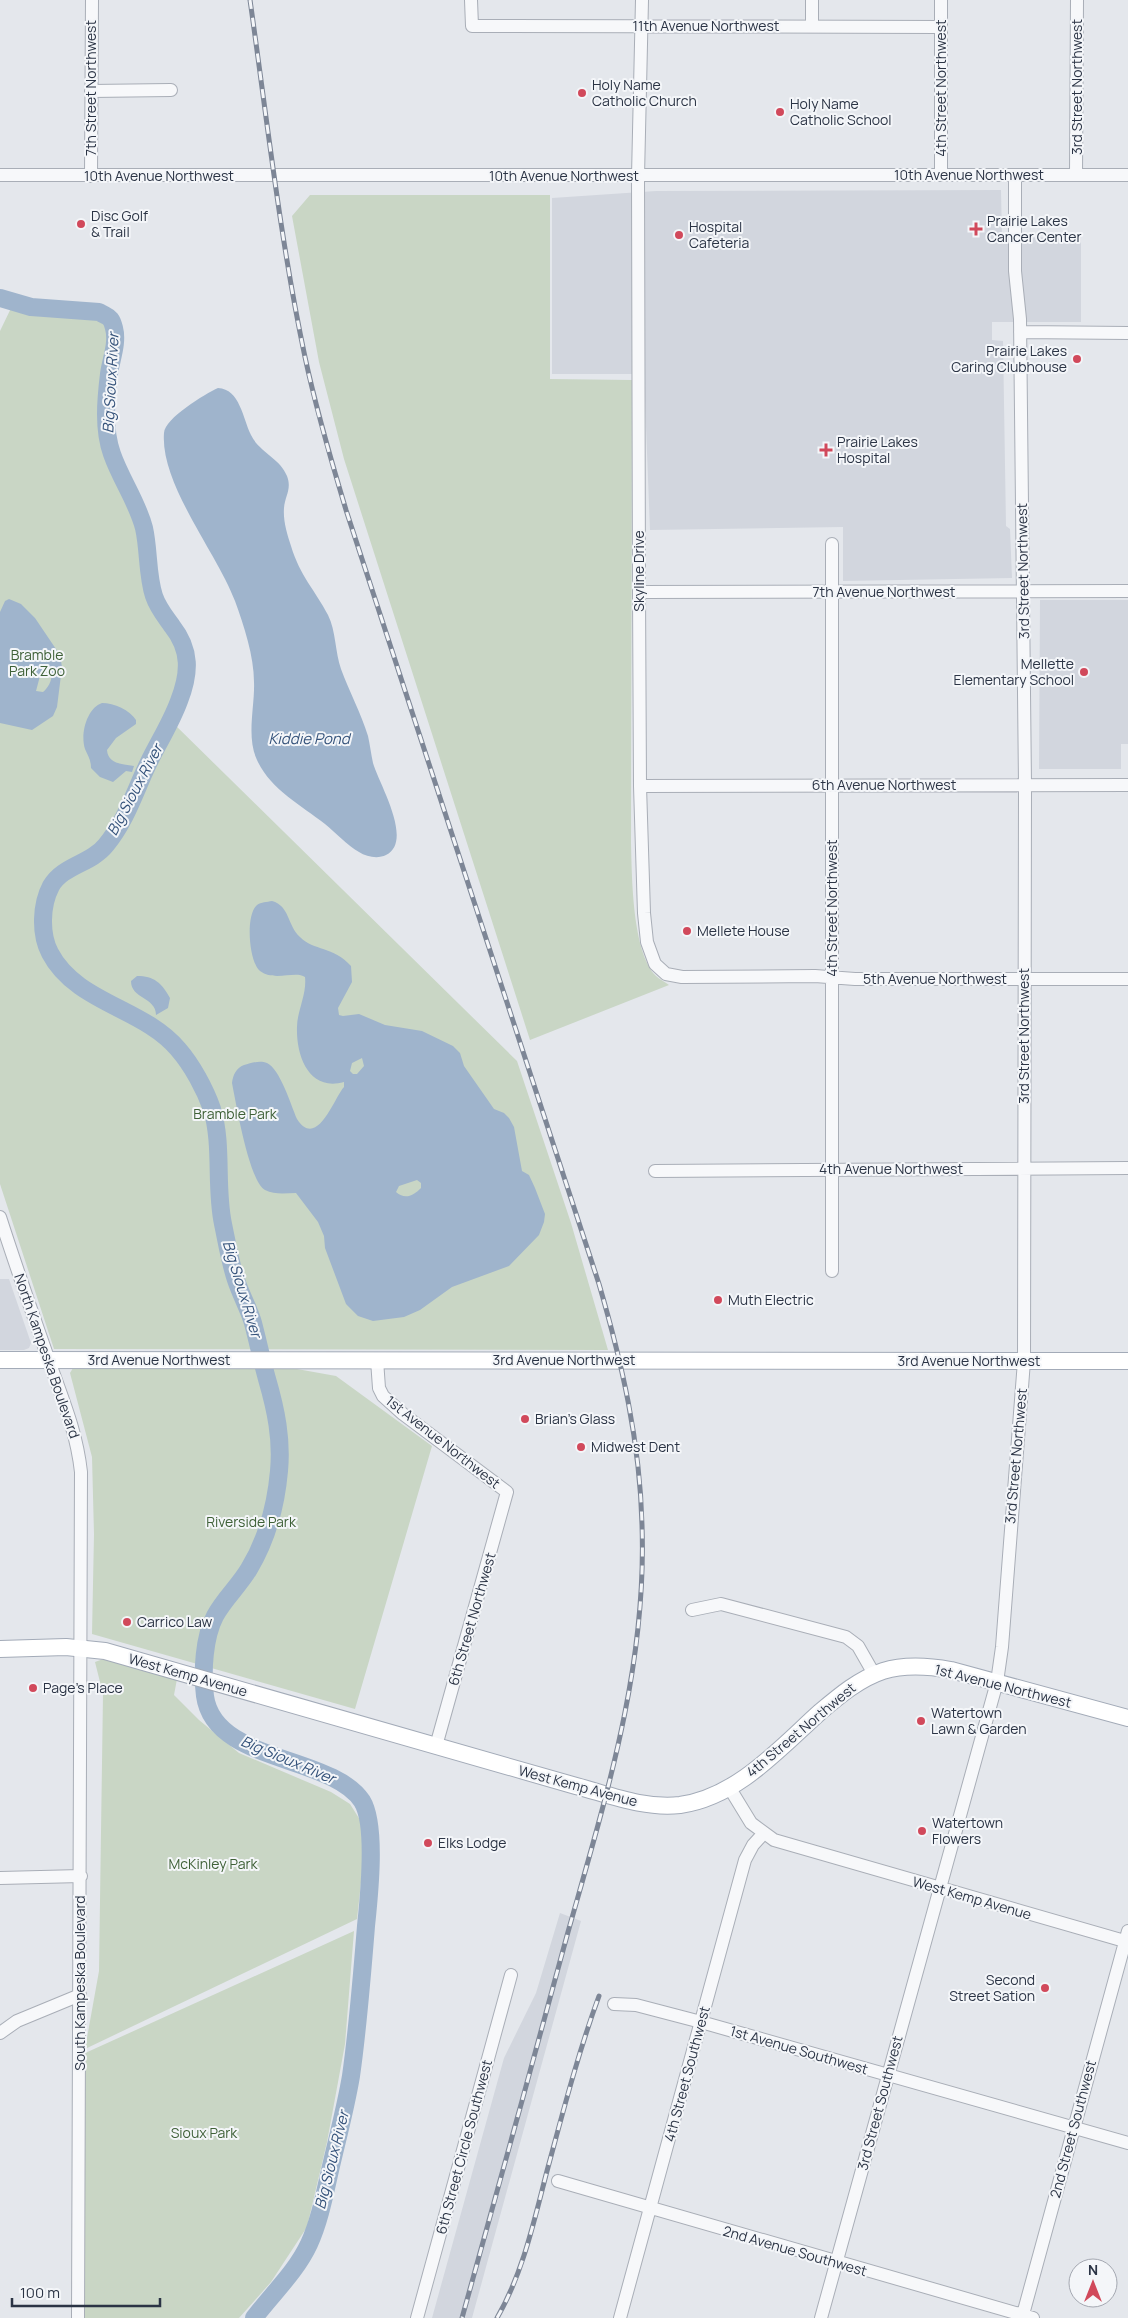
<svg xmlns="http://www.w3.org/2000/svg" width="1128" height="2318" viewBox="0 0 1128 2318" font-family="Manrope,sans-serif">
  <rect width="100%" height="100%" fill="#e4e7ec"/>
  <!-- built -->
  <path fill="#d2d6de" d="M 1001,190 L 1002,238 L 1081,237 L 1081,322 L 992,322 L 992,340 L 1003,341 L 1006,526 L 1010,529 L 1012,578 L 843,581 L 843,527 L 650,530 L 644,374 L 552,374 L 552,198 L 656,191 Z
    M 1040,600 L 1128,600 L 1128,744 L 1121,744 L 1121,769 L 1039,769 Z
    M 0,1279 L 9,1279 L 31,1343 L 29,1348 L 24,1350 L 0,1350 Z
    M 560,1913 L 581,1921 L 472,2318 L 432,2318 L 504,2058 L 536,1993 Z"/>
  <!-- green -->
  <path fill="#c9d6c5" d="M 310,195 L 550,195 L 550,379 L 632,380 L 631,843 C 632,876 632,952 656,976 C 659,979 665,982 669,985 L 530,1040 L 344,459 L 319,362 L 292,216 Z
    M 14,302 C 27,306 40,309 54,310 C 71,312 97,305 109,318 C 122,333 110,361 108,377 C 106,397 103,422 108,442 C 116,471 135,495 143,525 C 149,550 147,576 155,600 C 159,612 170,621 177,631 C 196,659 184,693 170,720 L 517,1061 L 571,1223 L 608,1350 L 54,1349 L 0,1184 L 0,331 Z
    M 73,1368 L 297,1369 L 336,1376 L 432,1446 L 355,1709 L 92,1634 L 94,1534 L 92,1457 L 70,1373 Z
    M 106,1658 L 177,1679 L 174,1695 L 199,1720 L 239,1753 L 331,1792 L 350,1804 L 362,1823 L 366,1837 L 357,1919 L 85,2049 L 99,1971 L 103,1694 L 95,1662 Z
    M 354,1931 L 345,2044 L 327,2142 L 307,2227 L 271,2282 L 239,2318 L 84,2318 L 83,2054 Z"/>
  <!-- water -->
  <path fill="#9fb4cc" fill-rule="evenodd" d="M 218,388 C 240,389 243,419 251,435 C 259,452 280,458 287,476 C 292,489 285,496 284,508 C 283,521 287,534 291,546 C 300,576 315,590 328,615 C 336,631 335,652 341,669 C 349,691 361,713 368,736 C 370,745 371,754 373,763 C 379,784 414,841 386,855 C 378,859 367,857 359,852 C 347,845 336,833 325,824 C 301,805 270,789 257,760 C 246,737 255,706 254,682 C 254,656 244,626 235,601 C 217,553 160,484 164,433 C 165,418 205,394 218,388 Z
    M 9,599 L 21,604 L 35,618 L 60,655 L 62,667 L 57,707 L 53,716 L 32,730 L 0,723 L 0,612 L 5,601 ZM 47,670 L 51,671 C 53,679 49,687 43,692 L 36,691 L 40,676 Z
    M 102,703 C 114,703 130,710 136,720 L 136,724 L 116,738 L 107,750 C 108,764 122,764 134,766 L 132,772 L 126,771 L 113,782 L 100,777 L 91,768 C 91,760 88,756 85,749 C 80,734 87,708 102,703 Z
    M 272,901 C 290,906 287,925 300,937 C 314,951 333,946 351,966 L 352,982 L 338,1008 L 339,1015 L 343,1016 L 359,1014 L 385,1025 L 422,1031 L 453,1046 L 460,1053 L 464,1066 L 494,1109 L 504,1113 L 509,1118 L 514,1127 L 522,1171 L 529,1175 L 535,1188 L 545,1214 L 544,1222 L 539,1235 L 509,1266 L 452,1287 L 420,1310 L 404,1317 L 373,1321 L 358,1316 L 346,1304 L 325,1248 L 324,1236 L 318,1222 L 296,1193 C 286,1193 275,1195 265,1190 C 249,1181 236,1103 232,1083 C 233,1075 236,1068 244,1065 C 251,1063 260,1060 267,1063 C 280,1069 291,1105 297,1119 C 317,1150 334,1098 344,1087 L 344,1082 C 309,1092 296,1056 297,1027 C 297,1011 307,994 305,977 C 295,970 275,982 260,971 C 249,962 245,915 257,905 C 261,902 267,902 272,901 ZM 362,1058 L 364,1066 L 357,1074 L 353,1074 L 350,1071 L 352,1063 ZM 417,1180 L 421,1183 L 421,1188 C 413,1196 405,1200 396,1192 L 399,1186 Z
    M 137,976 C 154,976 162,983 170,998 L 168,1008 L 156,1015 C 156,997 131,999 131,981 Z"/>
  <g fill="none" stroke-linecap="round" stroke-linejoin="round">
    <!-- river -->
    <path stroke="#9fb4cc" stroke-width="18" d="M 0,298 L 31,307 L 99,312 C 109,318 111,316 114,328 C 118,343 111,359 109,374 C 106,399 103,429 112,454 C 121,480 137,501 144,528 C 149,550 147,575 154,596 C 158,608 165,616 172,626 C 191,650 190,673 179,701 C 171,723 158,743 148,764 C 135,791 126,821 106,845 C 91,864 63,865 51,886 C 41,905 40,934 50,953 C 76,1003 144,1008 178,1049 C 192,1065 205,1089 212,1109 C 223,1146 215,1186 223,1224 C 227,1243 230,1262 236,1280 C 241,1295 249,1309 253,1323 C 258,1342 262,1361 267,1379 C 276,1410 282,1439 279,1471 C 276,1505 267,1539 249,1569 C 239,1586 224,1599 215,1616 C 204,1637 202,1672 205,1696 C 214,1763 332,1755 362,1801 C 377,1825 369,1897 366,1926 C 362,1976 358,2027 351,2076 C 346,2106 338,2136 331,2166 C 325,2192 320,2220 309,2244 C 296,2272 272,2294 254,2318"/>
    <!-- minor casing -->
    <g stroke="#a9aeb7" stroke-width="14">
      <path id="minor" d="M 471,0 L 472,26 L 941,27
        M 642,0 L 638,176 L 639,592 L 640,786 L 644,913 L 647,942 L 655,964 L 666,974 L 682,977 L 815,976 L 855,979 L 1128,979
        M 812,26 L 812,0
        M 91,91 L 171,90
        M 0,175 L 1128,175
        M 941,175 L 941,0
        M 1076,175 L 1077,0
        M 91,176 L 92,0
        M 1020,332 L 1128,333
        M 832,544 L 832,1271
        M 639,592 L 1128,591
        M 640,786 L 1128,785
        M 655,1171 L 1128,1168
        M 0,1217 C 15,1264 31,1309 47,1355 C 61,1396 76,1428 81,1472 L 78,2318
        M 377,1360 L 379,1388 L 383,1396 L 403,1414 L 507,1492 L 436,1746
        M 692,1610 L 721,1604 L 846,1637 L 858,1646 L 874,1674
        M 729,1787 L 751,1823 L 774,1840 L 1128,1942
        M 0,1878 L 81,1876
        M 614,2004 L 636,2005 L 701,2022 L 1128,2143
        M 0,2033 L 17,2021 L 80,1995
        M 558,2181 L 1033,2318
        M 417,2318 L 511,1975
        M 620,2318 L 745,1860 L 753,1845 L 763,1834
        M 821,2318 L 997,1682 L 1002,1647 L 1024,1361 L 1025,785 L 1020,319 L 1015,271 L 1015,175
        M 1022,2318 L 1128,1931"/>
    </g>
    <!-- major casing -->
    <g stroke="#a3abb8" stroke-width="18">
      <path id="major" d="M 0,1360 L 1128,1361
        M 0,1649 L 66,1647 L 105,1651 L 576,1786 C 610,1795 644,1809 680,1805 C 737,1797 779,1749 820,1712 C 839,1696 859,1679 883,1671 C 905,1664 929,1666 951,1670 L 1128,1718"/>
    </g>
    <!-- minor -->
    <use href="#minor" stroke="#f7f8fa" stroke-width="12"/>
    <!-- major -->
    <use href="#major" stroke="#fff" stroke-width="16"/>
    <!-- rail casing -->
    <g stroke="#7d8696" stroke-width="5">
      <path id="rail" d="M 250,0 C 267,119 280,239 305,357 C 316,409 331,460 346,510 L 599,1284 C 622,1363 640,1442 642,1525 C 647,1667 606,1797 568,1932 C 533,2061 498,2189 462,2318
        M 497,2318 C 523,2273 534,2221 547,2171 C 563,2112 578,2053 599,1996"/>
    </g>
    <!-- rail -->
    <use href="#rail" stroke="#f4f6f9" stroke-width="3" stroke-dasharray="9" stroke-linecap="butt"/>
  </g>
  <!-- markers -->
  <g fill="#d1495b" stroke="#f4f6f9" stroke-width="2">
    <circle cx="582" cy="93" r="5"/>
    <circle cx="780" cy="112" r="5"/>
    <circle cx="81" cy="224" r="5"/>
    <path d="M973.5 221.5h5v5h5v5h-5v5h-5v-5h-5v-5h5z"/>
    <circle cx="679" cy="235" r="5"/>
    <circle cx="1077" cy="359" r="5"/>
    <path d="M823.5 442.5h5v5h5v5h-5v5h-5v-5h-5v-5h5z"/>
    <circle cx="1084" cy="672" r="5"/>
    <circle cx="687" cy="931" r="5"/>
    <circle cx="718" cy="1300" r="5"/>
    <circle cx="525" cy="1419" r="5"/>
    <circle cx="581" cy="1447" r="5"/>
    <circle cx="127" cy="1622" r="5"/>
    <circle cx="33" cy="1688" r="5"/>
    <circle cx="921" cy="1721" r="5"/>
    <circle cx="922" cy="1831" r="5"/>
    <circle cx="428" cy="1843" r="5"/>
    <circle cx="1045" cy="1988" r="5"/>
  </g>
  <g text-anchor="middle" stroke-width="4" stroke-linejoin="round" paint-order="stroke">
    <!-- street labels -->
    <g font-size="14" fill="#2b3445" stroke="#f4f6f9">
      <text x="706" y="31">11th Avenue Northwest</text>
      <text transform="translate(1077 87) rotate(-90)" y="5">3rd Street Northwest</text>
      <text transform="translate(91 88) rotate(-90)" y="5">7th Street Northwest</text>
      <text transform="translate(941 88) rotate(-90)" y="5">4th Street Northwest</text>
      <text x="969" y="180">10th Avenue Northwest</text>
      <text x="159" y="181">10th Avenue Northwest</text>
      <text x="564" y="181">10th Avenue Northwest</text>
      <text transform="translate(639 571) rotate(-90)" y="5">Skyline Drive</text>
      <text transform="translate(1023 571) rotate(-91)" y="5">3rd Street Northwest</text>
      <text x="884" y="597">7th Avenue Northwest</text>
      <text x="884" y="790">6th Avenue Northwest</text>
      <text transform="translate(832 908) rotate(-90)" y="5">4th Street Northwest</text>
      <text x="935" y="984">5th Avenue Northwest</text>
      <text transform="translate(1024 1036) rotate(-90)" y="5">3rd Street Northwest</text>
      <text x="891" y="1174">4th Avenue Northwest</text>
      <text transform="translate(47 1356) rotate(71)" y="5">North Kampeska Boulevard</text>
      <text x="159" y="1365">3rd Avenue Northwest</text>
      <text x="564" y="1365">3rd Avenue Northwest</text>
      <text x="969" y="1366">3rd Avenue Northwest</text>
      <text transform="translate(443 1442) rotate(38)" y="5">1st Avenue Northwest</text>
      <text transform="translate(1016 1456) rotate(-85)" y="5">3rd Street Northwest</text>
      <text transform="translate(472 1619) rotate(-74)" y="5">6th Street Northwest</text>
      <text transform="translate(188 1675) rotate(16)" y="5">West Kemp Avenue</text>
      <text transform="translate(1003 1686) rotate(14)" y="5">1st Avenue Northwest</text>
      <text transform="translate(801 1730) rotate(-40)" y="5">4th Street Northwest</text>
      <text transform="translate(578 1786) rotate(15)" y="5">West Kemp Avenue</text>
      <text transform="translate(972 1898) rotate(16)" y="5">West Kemp Avenue</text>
      <text transform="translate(80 1983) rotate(-90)" y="5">South Kampeska Boulevard</text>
      <text transform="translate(799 2050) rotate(16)" y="5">1st Avenue Southwest</text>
      <text transform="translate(687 2074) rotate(-75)" y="5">4th Street Southwest</text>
      <text transform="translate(880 2103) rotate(-75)" y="5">3rd Street Southwest</text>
      <text transform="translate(1073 2129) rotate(-75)" y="5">2nd Street Southwest</text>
      <text transform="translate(464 2147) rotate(-75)" y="5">6th Street Circle Southwest</text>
      <text transform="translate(795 2251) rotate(16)" y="5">2nd Avenue Southwest</text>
    </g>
    <!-- poi labels -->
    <g font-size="14" fill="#2b3445" stroke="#f4f6f9" text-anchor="start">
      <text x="592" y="90">Holy Name<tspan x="592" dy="16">Catholic Church</tspan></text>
      <text x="790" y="109">Holy Name<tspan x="790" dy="16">Catholic School</tspan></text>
      <text x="91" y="221">Disc Golf<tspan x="91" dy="16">&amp; Trail</tspan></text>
      <text x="987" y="226">Prairie Lakes<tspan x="987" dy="16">Cancer Center</tspan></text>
      <text x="689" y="232">Hospital<tspan x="689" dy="16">Cafeteria</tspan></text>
      <text x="1067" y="356" text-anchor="end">Prairie Lakes<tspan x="1067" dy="16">Caring Clubhouse</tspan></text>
      <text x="837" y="447">Prairie Lakes<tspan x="837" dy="16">Hospital</tspan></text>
      <text x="1074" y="669" text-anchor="end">Mellette<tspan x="1074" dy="16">Elementary School</tspan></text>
      <text x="697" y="936">Mellete House</text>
      <text x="728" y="1305">Muth Electric</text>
      <text x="535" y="1424">Brian's Glass</text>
      <text x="591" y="1452">Midwest Dent</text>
      <text x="137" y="1627">Carrico Law</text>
      <text x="43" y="1693">Page's Place</text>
      <text x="931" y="1718">Watertown<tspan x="931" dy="16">Lawn &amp; Garden</tspan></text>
      <text x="932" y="1828">Watertown<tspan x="932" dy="16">Flowers</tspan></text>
      <text x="438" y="1848">Elks Lodge</text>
      <text x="1035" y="1985" text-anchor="end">Second<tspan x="1035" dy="16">Street Sation</tspan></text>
    </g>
    <!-- park labels -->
    <g font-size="14" fill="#3f6138" stroke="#f4f6f9">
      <text x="37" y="660">Bramble<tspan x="37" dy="16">Park Zoo</tspan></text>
      <text x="235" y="1119">Bramble Park</text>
      <text x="251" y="1527">Riverside Park</text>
      <text x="213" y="1869">McKinley Park</text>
      <text x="204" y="2138">Sioux Park</text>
    </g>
    <!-- water labels -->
    <g font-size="15" font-style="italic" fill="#34527a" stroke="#f4f6f9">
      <text transform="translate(111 383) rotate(-87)" y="5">Big Sioux River</text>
      <text x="309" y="744">Kiddie Pond</text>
      <text transform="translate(135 790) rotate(-62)" y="5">Big Sioux River</text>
      <text transform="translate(242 1289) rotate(73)" y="5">Big Sioux River</text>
      <text transform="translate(288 1760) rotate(23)" y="5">Big Sioux River</text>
      <text transform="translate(332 2160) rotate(-76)" y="5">Big Sioux River</text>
    </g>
  </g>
  <!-- north arrow -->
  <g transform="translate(1093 2283)"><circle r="24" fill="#f4f6f9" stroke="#a4a8b1"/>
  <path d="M0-4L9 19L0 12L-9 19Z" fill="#d1495b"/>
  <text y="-8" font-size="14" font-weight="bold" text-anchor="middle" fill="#2b3445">N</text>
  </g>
  <!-- scale -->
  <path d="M12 2298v8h148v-8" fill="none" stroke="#2b3445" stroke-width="2.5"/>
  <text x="20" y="2298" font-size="15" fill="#2b3445" stroke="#f4f6f9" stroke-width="4" paint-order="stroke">100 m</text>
</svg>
